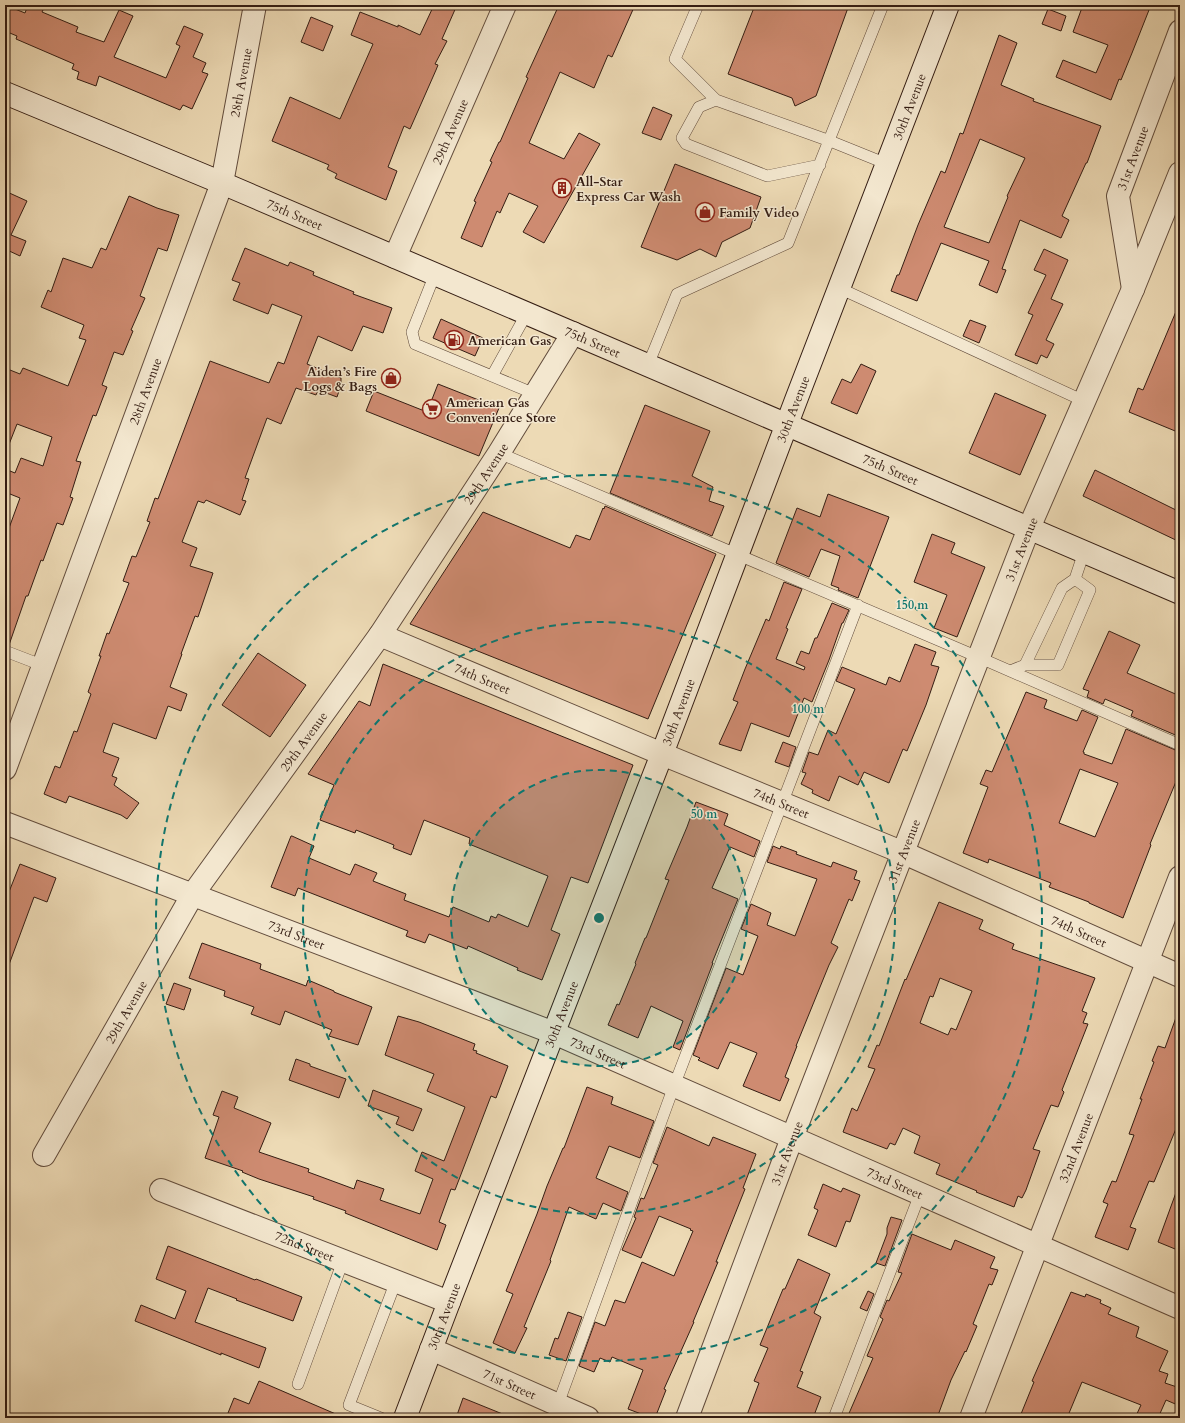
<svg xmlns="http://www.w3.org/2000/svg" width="1185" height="1423" viewBox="0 0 1185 1423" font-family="Cardo,serif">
  <rect width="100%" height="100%" fill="#eddab5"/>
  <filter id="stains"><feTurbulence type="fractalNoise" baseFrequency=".005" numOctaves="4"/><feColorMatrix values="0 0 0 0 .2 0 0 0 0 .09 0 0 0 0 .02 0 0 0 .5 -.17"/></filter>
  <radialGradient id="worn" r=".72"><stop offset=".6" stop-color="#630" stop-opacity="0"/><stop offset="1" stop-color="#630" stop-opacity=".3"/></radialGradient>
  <!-- building -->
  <path fill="#ce8b71" stroke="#341d13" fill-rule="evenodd" d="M 5,5 L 25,13 L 28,5 L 30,5 L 43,10 L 42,12 L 78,27 L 76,32 L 104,42 L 119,10 L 133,16 L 114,57 L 166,78 L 180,46 L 176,44 L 184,26 L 203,34 L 193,57 L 206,63 L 202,72 L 208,74 L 192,109 L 183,105 L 180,110 L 99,76 L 96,86 L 77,79 L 79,72 L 72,69 L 74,64 L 16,39 L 17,36 L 5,31 Z
    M 434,5 L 457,5 L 442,39 L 447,41 L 435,64 L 438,65 L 436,70 L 410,129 L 404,126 L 388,167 L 397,171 L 386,200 L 335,178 L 337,174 L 327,169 L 329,165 L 272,141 L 290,97 L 340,119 L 373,44 L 351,35 L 360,12 L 398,27 L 398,25 L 420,35 Z
    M 559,5 L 635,5 L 612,57 L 608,55 L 594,88 L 560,72 L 529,143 L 564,159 L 579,133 L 600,144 L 544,243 L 523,232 L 538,206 L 509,193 L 500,213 L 497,211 L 482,247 L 461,238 L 476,202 L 474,201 L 492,162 L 490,161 L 499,142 L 500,142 L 528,78 L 526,77 Z
    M 755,5 L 849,5 L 816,96 L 795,106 L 792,98 L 728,74 Z
    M 1083,5 L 1137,5 L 1149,10 L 1132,53 L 1121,80 L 1119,79 L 1111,100 L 1056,77 L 1063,60 L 1096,73 L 1108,45 L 1073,32 Z
    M 1048,9 L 1066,16 L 1061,31 L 1042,24 Z
    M 311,17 L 333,26 L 323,51 L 301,42 Z
    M 999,35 L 1017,43 L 1001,85 L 1034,99 L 1033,101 L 1101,126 L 1087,163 L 1086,163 L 1062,216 L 1069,220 L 1061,238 L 1020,220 L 1002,269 L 1006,270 L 997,293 L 979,285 L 989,261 L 941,243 L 917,301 L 891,291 L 897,275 L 899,275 L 918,225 L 941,171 L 945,173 L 960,133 L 963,134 ZM 980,139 L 1025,158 L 1007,196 L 1008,197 L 989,243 L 944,227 Z
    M 653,107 L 672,115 L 661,140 L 642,133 Z
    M 675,164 L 761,197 L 750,228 L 722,242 L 716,257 L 700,249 L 677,260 L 641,247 Z
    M 5,191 L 27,201 L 11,235 L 26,241 L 20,256 L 5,249 Z
    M 129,196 L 157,208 L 179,215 L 167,251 L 158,248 L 140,296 L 145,298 L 131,330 L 133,331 L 123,355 L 114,352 L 102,385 L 107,387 L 96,416 L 93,415 L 76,461 L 81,462 L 70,497 L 73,498 L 63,525 L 57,523 L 43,561 L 41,560 L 28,596 L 26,596 L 9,645 L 5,644 L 5,539 L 20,498 L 5,492 L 5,469 L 15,473 L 21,458 L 43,466 L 52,437 L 17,424 L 6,452 L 5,452 L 5,368 L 20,374 L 23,368 L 68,386 L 86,340 L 79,338 L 84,325 L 41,307 L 48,290 L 51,292 L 63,258 L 92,268 L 101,248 L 106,250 Z
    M 245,248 L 288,266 L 290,262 L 314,272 L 313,275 L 354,292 L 353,294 L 392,308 L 383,333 L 363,326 L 352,351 L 318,336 L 307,364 L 341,378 L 341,385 L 337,397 L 318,390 L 316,395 L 296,388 L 281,424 L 267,418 L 245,478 L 249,479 L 242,500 L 246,501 L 240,515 L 206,500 L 204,503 L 198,501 L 182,542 L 197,548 L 190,566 L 213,573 L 198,617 L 195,616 L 181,654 L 182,654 L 170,687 L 187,694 L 181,711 L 168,706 L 156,739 L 113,723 L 103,752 L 119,758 L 112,776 L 117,778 L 114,785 L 139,803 L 127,819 L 121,815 L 69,796 L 66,803 L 44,794 L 55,766 L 60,768 L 74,731 L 77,732 L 91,694 L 88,692 L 101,656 L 99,656 L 107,633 L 109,634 L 129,583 L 123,581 L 132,556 L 136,557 L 150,522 L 147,521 L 155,498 L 158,499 L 210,361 L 269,383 L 278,362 L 284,364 L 302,316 L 272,304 L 268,314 L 233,300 L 240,283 L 232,280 Z
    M 1044,249 L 1068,260 L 1051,299 L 1063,304 L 1046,340 L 1054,344 L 1047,358 L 1041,355 L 1037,364 L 1015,355 L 1033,315 L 1028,313 L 1046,275 L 1034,270 Z
    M 1180,302 L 1180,433 L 1129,412 L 1138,388 L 1143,390 Z
    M 441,319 L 483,338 L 475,356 L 433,338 Z
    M 970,320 L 986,326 L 979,343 L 963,336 Z
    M 861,364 L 876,371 L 857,414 L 831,403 L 842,379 L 851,383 Z
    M 438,384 L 499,408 L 479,456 L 366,411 L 374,391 L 427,412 Z
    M 995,393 L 1046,415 L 1020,475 L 969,453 Z
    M 645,405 L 710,431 L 692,476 L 713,487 L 709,501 L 724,506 L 712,536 L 610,493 Z
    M 1095,470 L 1180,512 L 1180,542 L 1083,496 Z
    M 828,494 L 889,517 L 858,598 L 838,590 L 839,588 L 831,585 L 840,556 L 821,549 L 809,577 L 776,563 L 797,508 L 820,517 Z
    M 605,506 L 716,554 L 648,719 L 410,624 L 483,512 L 570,548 L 576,535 L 590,540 L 603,508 L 604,509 Z
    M 932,534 L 955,543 L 951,553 L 985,567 L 957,637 L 934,628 L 947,595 L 914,582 Z
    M 784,582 L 802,589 L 786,628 L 788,629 L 776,659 L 804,670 L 805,667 L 796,663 L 801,651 L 809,654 L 815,638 L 817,638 L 832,603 L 849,610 L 843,623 L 842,623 L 829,660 L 812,702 L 804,698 L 789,737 L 751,723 L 741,751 L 719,744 L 738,702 L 733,700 L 745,669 L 766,619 L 769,621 Z
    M 1109,631 L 1140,645 L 1127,673 L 1180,696 L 1180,737 L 1131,716 L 1133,711 L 1105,699 L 1103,704 L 1087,697 L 1089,691 L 1083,689 Z
    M 915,644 L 936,652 L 931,665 L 939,667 L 926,705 L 907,751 L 903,749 L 889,783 L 864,772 L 858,785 L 839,776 L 829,801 L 812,793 L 813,790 L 801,784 L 806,773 L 802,772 L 809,752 L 818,755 L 828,730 L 836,734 L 855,689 L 836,681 L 842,667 L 886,685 L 889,677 L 900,682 Z
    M 258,653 L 306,685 L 270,737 L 222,705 Z
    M 383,664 L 633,765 L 588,883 L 571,877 L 551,930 L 560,934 L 542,980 L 517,970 L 518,968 L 468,946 L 467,949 L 429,934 L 425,943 L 406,936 L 408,931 L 298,888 L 295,896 L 271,887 L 291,836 L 292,836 L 314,846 L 309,858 L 350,875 L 355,864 L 377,873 L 373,881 L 406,894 L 404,900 L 449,917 L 453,907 L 489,922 L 491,916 L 496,918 L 498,914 L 528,927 L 548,876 L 469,844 L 470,838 L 424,820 L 411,855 L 393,848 L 394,845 L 356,830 L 355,833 L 320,820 L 334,785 L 308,774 L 359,701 L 370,706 Z
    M 1026,692 L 1047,700 L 1044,708 L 1077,721 L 1082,710 L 1098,717 L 1083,752 L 1084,752 L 1084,754 L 1112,764 L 1126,729 L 1180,752 L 1180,772 L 1150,844 L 1151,845 L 1123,918 L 1089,903 L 1089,902 L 1049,887 L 1051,883 L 989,859 L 988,863 L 963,853 L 988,787 L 980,784 L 986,770 L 992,772 ZM 1080,769 L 1118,783 L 1095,837 L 1059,823 Z
    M 783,742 L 796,747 L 789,767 L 775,762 Z
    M 696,802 L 728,814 L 724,825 L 760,841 L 754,857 L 730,847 L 712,888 L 738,899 L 712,963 L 713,963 L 680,1050 L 673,1047 L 683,1021 L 651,1006 L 638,1038 L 608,1025 L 617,1004 L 619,1005 L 636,964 L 635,963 L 645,938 L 646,938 L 669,880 L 665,879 L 687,827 Z
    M 773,846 L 780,849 L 781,846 L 797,852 L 796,854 L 831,867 L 833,862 L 857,871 L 854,879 L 860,881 L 852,901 L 849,899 L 831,943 L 838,947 L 829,965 L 796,1046 L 797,1046 L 785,1077 L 789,1079 L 780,1101 L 743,1086 L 757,1053 L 730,1042 L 718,1069 L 698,1060 L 700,1058 L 693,1055 L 726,968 L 743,975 L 758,936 L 741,929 L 751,904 L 771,913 L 767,925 L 795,936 L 817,879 L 767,862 Z
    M 20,864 L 56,878 L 47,902 L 34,897 L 7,970 L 5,970 L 5,902 Z
    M 939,902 L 983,920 L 979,929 L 1014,944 L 1012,949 L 1095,978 L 1082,1011 L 1087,1013 L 1083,1023 L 1088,1024 L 1062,1090 L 1064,1092 L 1058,1107 L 1051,1105 L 1033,1149 L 1040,1151 L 1026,1190 L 1022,1198 L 1018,1196 L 1014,1207 L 976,1192 L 977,1191 L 936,1174 L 940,1164 L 914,1153 L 920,1136 L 903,1128 L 895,1145 L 890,1143 L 887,1149 L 843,1132 L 852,1108 L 857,1111 L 875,1069 L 868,1067 L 877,1045 L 879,1046 L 905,979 L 906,980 ZM 940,978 L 972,991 L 956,1030 L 951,1028 L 948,1035 L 920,1023 L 930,996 L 933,997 Z
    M 202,943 L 261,964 L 260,969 L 306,986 L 308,980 L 334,991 L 334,992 L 372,1007 L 358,1045 L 329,1036 L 332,1030 L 285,1011 L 280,1025 L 251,1014 L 254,1007 L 224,996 L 225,991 L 189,978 Z
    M 174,983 L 191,989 L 184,1010 L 166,1004 Z
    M 1178,1012 L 1180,1012 L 1180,1119 L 1154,1182 L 1149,1181 L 1130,1227 L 1136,1229 L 1128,1250 L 1095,1237 L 1108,1204 L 1103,1202 L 1112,1181 L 1116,1182 L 1134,1135 L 1129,1134 L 1142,1099 L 1140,1099 L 1154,1062 L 1152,1061 L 1158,1046 L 1165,1048 Z
    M 398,1016 L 419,1022 L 475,1044 L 473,1050 L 477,1051 L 476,1053 L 508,1066 L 496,1098 L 491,1096 L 455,1190 L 451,1189 L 439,1222 L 446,1225 L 437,1250 L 345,1213 L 346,1211 L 313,1199 L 314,1197 L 259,1179 L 242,1172 L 243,1171 L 205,1158 L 219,1117 L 213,1115 L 222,1091 L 238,1097 L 234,1108 L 271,1123 L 259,1152 L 309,1169 L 308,1172 L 354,1189 L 357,1180 L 384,1189 L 380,1200 L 420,1214 L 433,1179 L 415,1171 L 422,1152 L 444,1161 L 465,1107 L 427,1091 L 434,1074 L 385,1055 Z
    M 296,1059 L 310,1064 L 310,1066 L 346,1079 L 339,1098 L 289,1080 Z
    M 587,1087 L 613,1097 L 611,1104 L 654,1121 L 640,1158 L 609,1146 L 596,1178 L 628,1192 L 621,1211 L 603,1203 L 596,1219 L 569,1207 L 550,1260 L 551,1261 L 524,1327 L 527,1328 L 515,1353 L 493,1343 L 513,1294 L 506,1291 L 537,1214 L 547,1186 L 563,1148 L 564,1148 Z
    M 373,1090 L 422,1109 L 413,1131 L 396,1124 L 399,1117 L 368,1106 Z
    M 667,1127 L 709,1146 L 713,1137 L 756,1154 L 743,1188 L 745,1189 L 716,1262 L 718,1262 L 693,1322 L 694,1322 L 664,1389 L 666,1390 L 655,1418 L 652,1418 L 628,1409 L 643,1370 L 612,1357 L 610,1362 L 600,1358 L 594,1372 L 579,1366 L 595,1322 L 605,1326 L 615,1300 L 625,1303 L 642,1262 L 674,1276 L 693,1231 L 690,1230 L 691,1229 L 659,1216 L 641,1258 L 622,1250 L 636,1218 L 634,1217 L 641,1198 L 644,1199 L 658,1165 L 653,1163 Z
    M 823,1184 L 841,1192 L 843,1188 L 860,1195 L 850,1222 L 846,1221 L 836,1247 L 808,1235 L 818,1210 L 814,1208 Z
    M 1178,1187 L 1180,1188 L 1180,1251 L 1158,1242 Z
    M 891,1217 L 902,1220 L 885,1266 L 876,1263 L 887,1234 L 887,1228 Z
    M 912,1234 L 951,1250 L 955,1240 L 995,1257 L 990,1268 L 998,1270 L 992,1285 L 989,1284 L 973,1324 L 977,1326 L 966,1352 L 965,1351 L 951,1380 L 937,1418 L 847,1418 L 873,1358 L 867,1356 L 883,1319 L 880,1317 L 887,1300 L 889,1301 L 902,1273 L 898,1272 Z
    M 168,1246 L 255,1280 L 256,1279 L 302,1297 L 293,1321 L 236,1300 L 237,1299 L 208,1288 L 195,1322 L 266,1348 L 259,1368 L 221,1353 L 221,1355 L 135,1321 L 141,1305 L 175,1319 L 186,1291 L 156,1279 Z
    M 798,1259 L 830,1274 L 814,1313 L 821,1317 L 800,1371 L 803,1372 L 797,1387 L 821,1397 L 813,1418 L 755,1418 L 747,1415 L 759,1383 L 754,1381 L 768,1348 L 760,1345 L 783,1289 L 785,1289 Z
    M 868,1291 L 874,1294 L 867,1311 L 860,1308 Z
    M 1071,1292 L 1085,1297 L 1086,1294 L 1101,1300 L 1100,1303 L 1111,1308 L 1108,1314 L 1139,1327 L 1136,1337 L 1168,1351 L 1159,1371 L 1168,1374 L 1165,1383 L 1180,1388 L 1180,1406 L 1166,1400 L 1158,1418 L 1135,1418 L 1141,1405 L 1082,1382 L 1067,1418 L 1031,1418 L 1021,1414 L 1034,1382 L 1032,1381 Z
    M 568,1312 L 582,1317 L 566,1361 L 549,1355 L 555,1338 L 558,1339 Z
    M 259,1381 L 345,1418 L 226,1418 L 234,1398 L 249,1404 Z
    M 463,1398 L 510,1417 L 510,1418 L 456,1418 Z"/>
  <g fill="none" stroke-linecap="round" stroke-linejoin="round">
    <!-- lane casing -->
    <g stroke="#624c3c" stroke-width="12">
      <path id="lane" d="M 698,5 L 675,59 L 716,100
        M 820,165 L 767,176 L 686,144 L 682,138 L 699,107 L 716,100 L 830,141 L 887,164
        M 435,274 L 412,332 L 415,344 L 535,394
        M 839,288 L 1084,401
        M 648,365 L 677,294 L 788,243 L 883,5
        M 492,376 L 527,313
        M 499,453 L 978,657 L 1180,745
        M 5,651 L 44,666
        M 1025,665 L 1062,588 L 1075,579 L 1084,552
        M 1010,671 L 1025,665 L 1058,665 L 1090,590 L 1075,579
        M 298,1384 L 343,1261
        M 381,1418 L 349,1405 L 396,1281
        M 553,1418 L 674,1086 L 858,605
        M 834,1418 L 920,1194"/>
    </g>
    <!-- street casing -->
    <g stroke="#624c3c" stroke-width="24">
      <g id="street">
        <path id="s1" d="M 395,257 L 505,5"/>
        <path id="s2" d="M 1133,289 L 1118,196 L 1180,31"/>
        <path id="s3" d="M 380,635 L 662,754 L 904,853 L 1180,976"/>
        <path id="s4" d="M 5,769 L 222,183 L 255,5"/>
        <path id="s5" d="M 5,823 L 554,1033 L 1180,1308"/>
        <path id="s6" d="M 44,1155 L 193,894 L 380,635 L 499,453 L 573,333"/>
        <path id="s7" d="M 161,1190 L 449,1302"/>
        <path id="s8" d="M 431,1349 L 588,1418"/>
        <path id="s9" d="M 687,1418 L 792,1138 L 1029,528 L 1133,289 L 1180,173"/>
        <path id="s10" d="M 971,1418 L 1180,877"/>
      </g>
    </g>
    <!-- secondary casing -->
    <g stroke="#341d13" stroke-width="24">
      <g id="secondary">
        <path id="s11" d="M 5,93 L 222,183 L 1180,593"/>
        <path id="s12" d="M 405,1418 L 449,1302 L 662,754 L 796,400 L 948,5"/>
      </g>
    </g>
    <!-- lane -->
    <use href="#lane" stroke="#f3e7cf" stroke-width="11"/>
    <!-- street -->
    <use href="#street" stroke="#f3e7cf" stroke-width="22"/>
    <!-- secondary -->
    <use href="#secondary" stroke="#f3e7cf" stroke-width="22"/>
  </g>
  <!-- distance rings -->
  <circle cx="599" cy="918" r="148" fill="#0f766e" fill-opacity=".12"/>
  <g fill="none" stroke="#0f766e" stroke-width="2" stroke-dasharray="7 5">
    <circle cx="599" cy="918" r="148"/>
    <circle cx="599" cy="918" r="296"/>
    <circle cx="599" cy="918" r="443"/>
  </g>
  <!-- icons -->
  <defs>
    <g id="building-ring" transform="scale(1)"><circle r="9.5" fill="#f3e7cf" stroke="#8f2418" stroke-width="1.5"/><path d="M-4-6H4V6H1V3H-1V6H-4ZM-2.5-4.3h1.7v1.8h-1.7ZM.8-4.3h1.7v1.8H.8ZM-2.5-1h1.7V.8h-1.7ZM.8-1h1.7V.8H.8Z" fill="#8f2418"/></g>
    <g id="shop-ring" transform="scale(1)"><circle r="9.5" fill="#f3e7cf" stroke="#8f2418" stroke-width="1.5"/><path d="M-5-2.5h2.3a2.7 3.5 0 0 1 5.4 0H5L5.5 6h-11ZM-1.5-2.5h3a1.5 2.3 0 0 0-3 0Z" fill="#8f2418"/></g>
    <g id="fuel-ring" transform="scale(1)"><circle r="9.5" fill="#f3e7cf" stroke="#8f2418" stroke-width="1.5"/><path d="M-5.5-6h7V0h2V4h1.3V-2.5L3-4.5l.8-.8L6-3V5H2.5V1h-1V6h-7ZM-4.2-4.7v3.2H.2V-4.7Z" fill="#8f2418"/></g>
    <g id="supermarket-ring" transform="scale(1)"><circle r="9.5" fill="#f3e7cf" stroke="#8f2418" stroke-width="1.5"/><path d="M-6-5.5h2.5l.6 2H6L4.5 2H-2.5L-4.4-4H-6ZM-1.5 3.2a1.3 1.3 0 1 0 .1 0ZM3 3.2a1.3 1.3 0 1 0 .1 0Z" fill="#8f2418"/></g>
  </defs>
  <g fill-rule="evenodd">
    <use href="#building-ring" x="562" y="188"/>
    <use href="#shop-ring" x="705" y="212"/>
    <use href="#fuel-ring" x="454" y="340"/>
    <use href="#shop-ring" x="391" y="378"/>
    <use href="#supermarket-ring" x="432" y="409"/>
  </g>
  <g text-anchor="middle" stroke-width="3" stroke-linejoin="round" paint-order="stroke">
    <!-- street labels -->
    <g font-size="13" fill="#341d13" stroke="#f3e7cf">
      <text dy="5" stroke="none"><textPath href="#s4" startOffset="727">28th Avenue</textPath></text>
      <text dy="5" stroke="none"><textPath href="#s12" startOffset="1405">30th Avenue</textPath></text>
      <text dy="5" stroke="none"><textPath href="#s1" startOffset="137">29th Avenue</textPath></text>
      <text dy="5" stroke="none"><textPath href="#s2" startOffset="135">31st Avenue</textPath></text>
      <text dy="5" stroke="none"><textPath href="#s11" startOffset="314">75th Street</textPath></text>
      <text dy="5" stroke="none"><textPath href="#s11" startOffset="638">75th Street</textPath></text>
      <text dy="5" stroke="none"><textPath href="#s4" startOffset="403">28th Avenue</textPath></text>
      <text dy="5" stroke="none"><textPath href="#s12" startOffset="1081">30th Avenue</textPath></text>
      <text dy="5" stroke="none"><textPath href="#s11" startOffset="962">75th Street</textPath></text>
      <text dy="5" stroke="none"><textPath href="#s6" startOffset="813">29th Avenue</textPath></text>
      <text dy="5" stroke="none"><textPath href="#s9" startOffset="931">31st Avenue</textPath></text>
      <text dy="5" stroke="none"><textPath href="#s3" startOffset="111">74th Street</textPath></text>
      <text dy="5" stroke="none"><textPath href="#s12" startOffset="757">30th Avenue</textPath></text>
      <text dy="5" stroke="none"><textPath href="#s6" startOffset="489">29th Avenue</textPath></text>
      <text dy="5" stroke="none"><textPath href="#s3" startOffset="435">74th Street</textPath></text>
      <text dy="5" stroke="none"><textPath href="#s9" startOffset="607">31st Avenue</textPath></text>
      <text dy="5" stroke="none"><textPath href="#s3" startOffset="759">74th Street</textPath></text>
      <text dy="5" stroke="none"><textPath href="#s5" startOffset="312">73rd Street</textPath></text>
      <text dy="5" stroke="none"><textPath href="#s6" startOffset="165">29th Avenue</textPath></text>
      <text dy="5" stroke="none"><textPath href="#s12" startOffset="433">30th Avenue</textPath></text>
      <text dy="5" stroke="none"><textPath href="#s5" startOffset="636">73rd Street</textPath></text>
      <text dy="5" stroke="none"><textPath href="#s10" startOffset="290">32nd Avenue</textPath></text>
      <text dy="5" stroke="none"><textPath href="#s9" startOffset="283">31st Avenue</textPath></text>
      <text dy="5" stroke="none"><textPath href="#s5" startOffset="960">73rd Street</textPath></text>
      <text dy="5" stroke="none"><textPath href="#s7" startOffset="154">72nd Street</textPath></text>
      <text dy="5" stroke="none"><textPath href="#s12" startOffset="109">30th Avenue</textPath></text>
      <text dy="5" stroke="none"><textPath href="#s8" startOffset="86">71st Street</textPath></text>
    </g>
    <!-- poi labels -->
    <g font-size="13" font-weight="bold" fill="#341d13" stroke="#f3e7cf" text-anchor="start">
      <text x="576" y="186">All-Star<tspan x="576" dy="15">Express Car Wash</tspan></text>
      <text x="719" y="217">Family Video</text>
      <text x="468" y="345">American Gas</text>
      <text x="377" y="376" text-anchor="end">Aiden’s Fire<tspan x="377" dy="15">Logs &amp; Bags</tspan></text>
      <text x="446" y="407">American Gas<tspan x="446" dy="15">Convenience Store</tspan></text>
    </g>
  </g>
  <circle cx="599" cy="918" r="6" fill="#0f766e" stroke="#f3e7cf" stroke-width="2"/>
  <g font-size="12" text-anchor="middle" font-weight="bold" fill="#0f766e" stroke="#f3e7cf" stroke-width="3" stroke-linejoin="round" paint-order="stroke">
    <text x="912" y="609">150 m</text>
    <text x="808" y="713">100 m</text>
    <text x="704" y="818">50 m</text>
  </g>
  <!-- margin -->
  <rect width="1185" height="1423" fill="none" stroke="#eddab5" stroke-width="20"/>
  <rect x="6" y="6" width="1173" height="1411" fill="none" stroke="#341d13" stroke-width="2"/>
  <rect x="10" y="10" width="1165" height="1403" fill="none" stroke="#341d13"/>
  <rect width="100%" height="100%" filter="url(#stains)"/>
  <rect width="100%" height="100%" fill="url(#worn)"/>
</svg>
